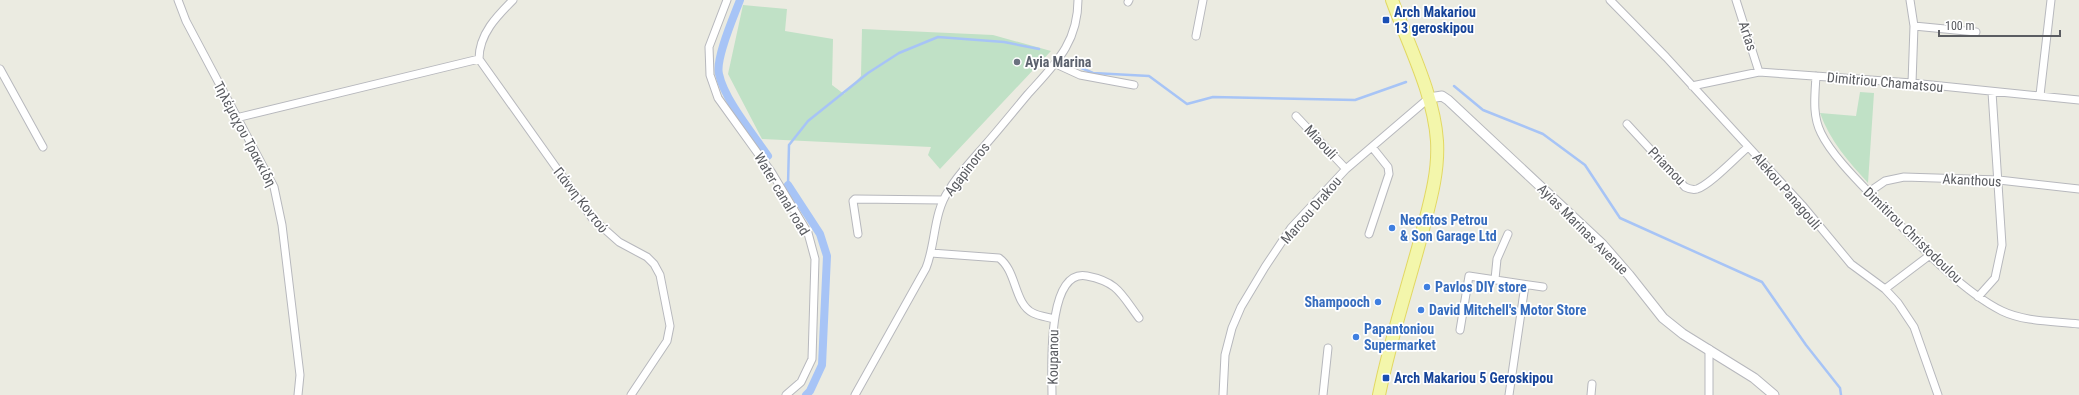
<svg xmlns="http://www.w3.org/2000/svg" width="2079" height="395" viewBox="0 0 2079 395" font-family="'Roboto Condensed',sans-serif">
  <rect width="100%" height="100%" fill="#ebebe1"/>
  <!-- green -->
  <path fill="#c0e1c6" d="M 743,5 L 787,9 L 785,31 L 833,39 L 832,85 L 844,94 L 861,76 L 862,29 L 993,35 L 1051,51 L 940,169 L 928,155 L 931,147 L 762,139 L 728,74 Z
    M 1860,92 L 1874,93 L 1868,183 C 1849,162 1830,141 1820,113 L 1856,116 Z"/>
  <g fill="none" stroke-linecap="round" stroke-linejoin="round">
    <!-- stream -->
    <path stroke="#a7c4f6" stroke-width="2.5" d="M 1079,67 L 1093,73 L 1149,76 L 1187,104 L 1213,97 L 1355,100 L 1406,82
      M 1454,86 L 1483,110 L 1543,134 L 1585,165 L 1620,218 L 1762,282 L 1806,345 L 1840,388 L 1841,395
      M 788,185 L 789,145 L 808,121 L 868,73 L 899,53 L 938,37 L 1004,42 L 1039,49"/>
    <!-- canal -->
    <path stroke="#a7c4f6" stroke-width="8" d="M 740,0 C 734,16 715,59 719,74 C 724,99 753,134 768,156
      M 788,185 L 820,234 L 827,256 L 822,365 L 810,391 L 806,395"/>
    <!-- minor casing -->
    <g stroke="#b7b8bd" stroke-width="9">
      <path id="minor" d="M 178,0 L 186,21 L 274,187 L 282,225 L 300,375 L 298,395
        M 513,0 C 497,16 479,34 479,59 L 592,218 L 619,242 L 647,257 L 654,264 L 660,275 L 670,326 L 667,341 L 631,395
        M 727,0 L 709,47 L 710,75 L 718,98 L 772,173 L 808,233 L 815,259 L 812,359 L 801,382 L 786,395
        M 1610,0 L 1666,57 L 1802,205 L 1851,264 L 1885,289 L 1898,303 L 1914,327 L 1938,395
        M 1736,0 L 1759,72
        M 1910,0 L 1914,26 L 1912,83
        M 1128,2 L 1129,0
        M 1914,26 L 1976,32
        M 1196,36 L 1203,0
        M 1056,64 L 1080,75 L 1134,85
        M 0,69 L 43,147
        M 1816,76 C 1815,95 1812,115 1821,133 C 1832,156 1861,184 1879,203 C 1913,238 1958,289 2002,311 C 2025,322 2054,321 2079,324
        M 1692,86 L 1759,72 L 1912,83 L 2079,100
        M 2040,95 L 2051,0
        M 1296,116 L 1346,169
        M 236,118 L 479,59
        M 1627,124 L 1685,187 C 1689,189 1693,190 1697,189 C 1710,185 1736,157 1748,147
        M 1869,192 L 1885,181 L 1904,177 L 1999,180 L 2079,189
        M 858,234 L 853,201 L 855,199 L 943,200
        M 1369,234 L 1389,174 L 1388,167 L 1372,147
        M 931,253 L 999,258 C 1017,271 1014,304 1033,313 C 1039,316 1047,317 1054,319
        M 1495,279 L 1497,259 L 1508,234
        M 1885,289 L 1930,255
        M 1978,297 L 1995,278 L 2002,245 L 1992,92
        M 1460,330 L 1469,276 L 1543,287
        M 855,395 L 926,268 C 936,243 933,213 949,190 C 957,176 969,164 979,152 C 996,133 1012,113 1028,94 C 1055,64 1078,43 1078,0
        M 1052,395 C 1052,370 1046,268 1087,276 C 1118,282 1121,294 1139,318
        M 1223,395 L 1225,355 L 1232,328 L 1241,307 L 1265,267 L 1291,228 L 1346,169 L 1429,98
        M 1323,395 L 1328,348
        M 1509,395 L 1525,285
        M 1591,395 L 1592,384
        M 1709,395 L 1709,349"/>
    </g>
    <!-- tertiary casing -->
    <g stroke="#b7b8bd" stroke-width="11">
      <path id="tertiary" d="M 1429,98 L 1442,96 L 1448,100 L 1602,244 L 1629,275 L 1663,318 L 1683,334 L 1754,378 L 1774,395"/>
    </g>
    <!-- primary casing -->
    <g stroke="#e2d863" stroke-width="14">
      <path id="primary" d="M 1379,395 C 1390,341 1407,289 1421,237 C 1429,205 1439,174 1437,141 C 1434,94 1408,44 1392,0"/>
    </g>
    <!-- minor -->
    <use href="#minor" stroke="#fff" stroke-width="7"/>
    <!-- tertiary -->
    <use href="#tertiary" stroke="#fff" stroke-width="9"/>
    <!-- primary -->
    <use href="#primary" stroke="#f3f6ab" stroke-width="12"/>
  </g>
  <!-- markers -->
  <g fill="#1a4fb4" stroke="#fff" stroke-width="1.5">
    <rect x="1382" y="16" width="8" height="8" rx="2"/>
    <rect x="1382" y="374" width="8" height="8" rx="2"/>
  </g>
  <circle fill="#6b7280" stroke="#fff" stroke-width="1.5" cx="1017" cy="62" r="4"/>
  <g fill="#3f7fe0" stroke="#fff" stroke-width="1.5">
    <circle cx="1392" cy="228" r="4"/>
    <circle cx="1427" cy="287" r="4"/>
    <circle cx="1378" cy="302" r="4"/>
    <circle cx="1421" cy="310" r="4"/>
    <circle cx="1356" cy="337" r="4"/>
  </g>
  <g text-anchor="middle" stroke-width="3.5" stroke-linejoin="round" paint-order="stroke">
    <!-- transit labels -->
    <g font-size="14" font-weight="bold" fill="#164399" stroke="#fff" text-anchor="start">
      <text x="1394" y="17">Arch Makariou<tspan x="1394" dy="16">13 geroskipou</tspan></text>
      <text x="1394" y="383">Arch Makariou 5 Geroskipou</text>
    </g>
    <!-- street labels -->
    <g font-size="14" fill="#5a5c61" stroke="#fff">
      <text transform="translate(1748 36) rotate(72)" y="5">Artas</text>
      <text transform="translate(1885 82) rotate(5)" y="5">Dimitriou Chamatsou</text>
      <text transform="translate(245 134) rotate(62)" y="5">Τηλέμαχου Τρακκίδη</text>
      <text transform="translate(1321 142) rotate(47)" y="5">Miaouli</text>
      <text transform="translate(1667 166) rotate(46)" y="5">Priamou</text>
      <text transform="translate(967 169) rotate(-52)" y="5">Agapinoros</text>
      <text transform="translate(1972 180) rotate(3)" y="5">Akanthous</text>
      <text transform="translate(1787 191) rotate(49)" y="5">Alekou Panagouli</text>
      <text transform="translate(782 194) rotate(59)" y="5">Water canal road</text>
      <text transform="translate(581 200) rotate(52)" y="5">Γιάννη Κοντού</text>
      <text transform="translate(1311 210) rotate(-49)" y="5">Marcou Drakou</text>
      <text transform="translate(1583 229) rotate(45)" y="5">Ayias Marinas Avenue</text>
      <text transform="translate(1913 235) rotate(44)" y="5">Dimitirou Christodoulou</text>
      <text transform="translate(1053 357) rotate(-89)" y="5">Koupanou</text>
    </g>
    <!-- worship labels -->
    <g font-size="14" font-weight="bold" fill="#5b616d" stroke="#fff" text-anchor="start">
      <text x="1025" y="67">Ayia Marina</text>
    </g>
    <!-- shop labels -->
    <g font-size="14" font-weight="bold" fill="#366cbe" stroke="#fff" text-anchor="start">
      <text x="1400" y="225">Neofitos Petrou<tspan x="1400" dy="16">&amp; Son Garage Ltd</tspan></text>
      <text x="1435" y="292">Pavlos DIY store</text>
      <text x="1370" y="307" text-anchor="end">Shampooch</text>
      <text x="1429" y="315">David Mitchell's Motor Store</text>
      <text x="1364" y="334">Papantoniou<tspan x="1364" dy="16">Supermarket</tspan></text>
    </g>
  </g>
  <!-- scale -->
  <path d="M1939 30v6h121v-6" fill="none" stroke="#5a5c61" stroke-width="2"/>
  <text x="1945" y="30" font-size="12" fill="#5a5c61" stroke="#ffffff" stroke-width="3" paint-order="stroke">100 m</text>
</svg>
